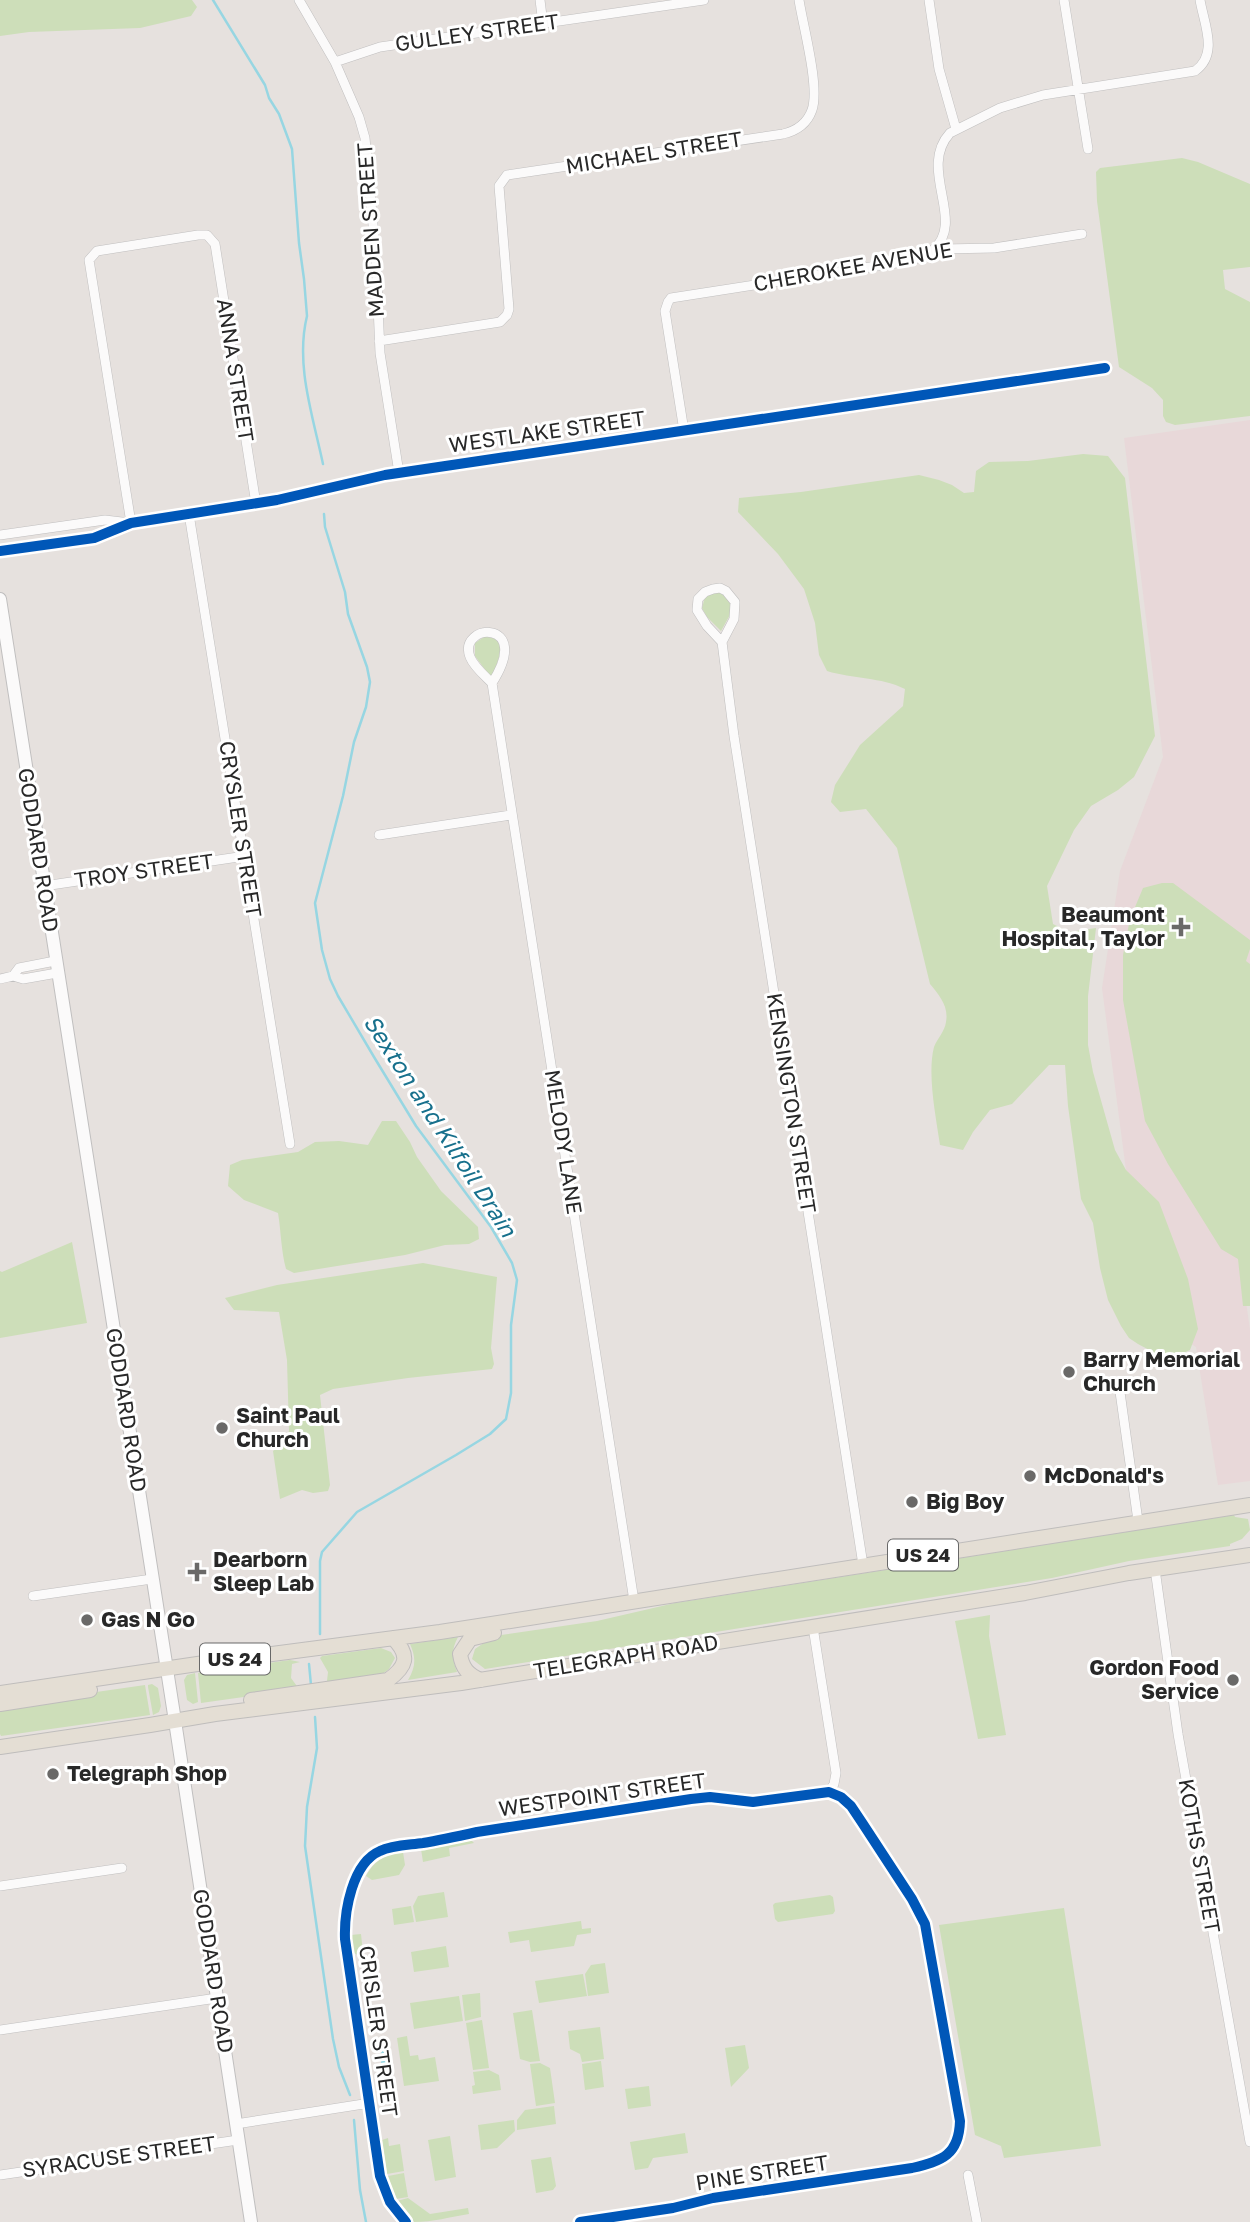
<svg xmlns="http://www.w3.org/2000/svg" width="1250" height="2222" viewBox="0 0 1250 2222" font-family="'Golos Text',sans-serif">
  <rect width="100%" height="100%" fill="#e6e1de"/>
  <!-- medical -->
  <path fill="#e8d8d9" d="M 1250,420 L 1250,984 L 1240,1261 L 1250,1329 L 1250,1481 L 1218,1485 L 1196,1347 L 1193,1345 L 1149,1345 L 1102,988 L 1120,871 L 1163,757 L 1124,438 Z"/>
  <!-- green -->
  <path fill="#cddeb9" d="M 0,0 L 192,0 L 197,7 L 191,16 L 140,28 L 29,32 L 0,36 Z
    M 1182,158 L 1198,162 L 1250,184 L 1250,267 L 1223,270 L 1225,289 L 1250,302 L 1250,416 L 1175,425 L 1166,422 L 1163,416 L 1163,400 L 1152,388 L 1119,367 L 1097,201 L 1096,172 L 1100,168 Z
    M 1083,454 L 1108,456 L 1125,478 L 1155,736 L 1134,777 L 1118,790 L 1091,806 L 1074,830 L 1047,886 L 1053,924 L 1069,932 L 1096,928 L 1088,996 L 1088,1045 L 1093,1072 L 1115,1150 L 1126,1170 L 1159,1202 L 1188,1279 L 1198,1329 L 1190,1350 L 1179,1355 L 1155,1353 L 1138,1344 L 1129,1338 L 1121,1326 L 1108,1300 L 1100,1268 L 1093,1223 L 1081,1199 L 1068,1106 L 1065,1065 L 1049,1065 L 1012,1104 L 990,1110 L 973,1132 L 963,1150 L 940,1145 C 936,1117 927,1074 934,1047 C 937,1039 945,1031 946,1022 C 949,1006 939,995 930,984 L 897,848 L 866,809 L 840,812 L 831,802 L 835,785 L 860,745 L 903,706 L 905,689 C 881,677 853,679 827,671 L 819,655 L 815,623 L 804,589 L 778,554 L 738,512 L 739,498 L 801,492 L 919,475 L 939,480 L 952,485 L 964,493 L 974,492 L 976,471 L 989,462 L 1028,461 Z
    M 717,592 L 725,595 L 732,605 L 731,613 L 721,631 L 707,617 L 702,608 L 705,597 Z
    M 484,637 C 510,636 498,662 492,676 L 489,675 L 475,656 L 475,643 Z
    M 1162,883 L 1173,883 L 1250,940 L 1250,949 L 1246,961 L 1250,964 L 1250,1306 L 1243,1306 L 1238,1259 L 1221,1249 L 1168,1164 L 1145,1121 L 1123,1000 L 1123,955 L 1130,919 L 1143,888 Z
    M 382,1121 L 396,1121 L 410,1142 L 417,1157 L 441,1191 L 478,1227 L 479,1239 L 469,1244 L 445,1245 L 405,1255 L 294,1273 L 286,1269 C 281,1251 281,1231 278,1213 L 244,1200 L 228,1186 L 230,1165 L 242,1160 L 298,1152 L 315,1142 L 339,1141 L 368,1145 Z
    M 72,1242 L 87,1323 L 0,1338 L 0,1271 L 2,1272 Z
    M 423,1263 L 497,1277 L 491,1348 L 494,1364 L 492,1369 L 408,1378 L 333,1389 L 320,1395 L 330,1485 L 328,1491 L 313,1493 L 302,1490 L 280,1499 L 273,1451 L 284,1442 L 289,1431 L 287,1360 L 279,1312 L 234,1310 L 225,1298 L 277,1285 Z
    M 1234,1515 L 1235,1517 L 1248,1519 L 1250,1530 L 1242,1539 L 1230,1544 L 1230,1546 L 1129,1561 L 1052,1578 L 485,1669 L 472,1659 L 475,1649 L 494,1636 L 597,1621 L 675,1603 Z
    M 990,1615 L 989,1636 L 1006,1735 L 978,1739 L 955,1621 Z
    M 458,1637 C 451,1650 452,1658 457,1672 L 408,1680 C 416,1667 416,1657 410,1644 Z
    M 381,1648 L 391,1652 L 395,1658 L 389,1669 L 381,1675 L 323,1684 L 327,1681 L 328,1672 L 320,1658 L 322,1656 Z
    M 290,1660 L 300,1662 L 292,1664 L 291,1678 L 299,1689 L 201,1703 L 198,1673 Z
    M 195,1673 L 198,1702 L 193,1704 L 187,1700 L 184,1680 L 187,1675 Z
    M 152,1684 L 158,1688 L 161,1706 L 159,1712 L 153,1715 L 148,1687 L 148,1685 Z
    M 145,1685 L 150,1715 L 1,1736 L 0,1734 L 0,1710 L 13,1704 Z
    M 470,1839 L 474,1843 L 449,1848 L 450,1856 L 423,1862 L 421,1849 Z
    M 403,1852 L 405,1865 L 399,1875 L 372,1880 L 366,1876 C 375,1860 385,1854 403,1852 Z
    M 444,1892 L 448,1917 L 416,1922 L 413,1906 L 418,1896 Z
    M 830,1895 L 833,1897 L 835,1911 L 833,1914 L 778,1922 L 775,1919 L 773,1905 L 775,1903 Z
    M 411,1906 L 414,1922 L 394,1925 L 392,1909 Z
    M 1064,1908 L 1101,2146 L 1004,2158 L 1001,2146 L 975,2135 L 939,1925 Z
    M 581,1921 L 582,1929 L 591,1928 L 591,1933 L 577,1935 L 574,1946 L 531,1952 L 529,1940 L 510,1943 L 508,1932 Z
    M 361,1934 L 363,1953 L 357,1955 L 353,1952 L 351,1935 Z
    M 446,1946 L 449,1967 L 414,1972 L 411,1952 Z
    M 605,1963 L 609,1993 L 588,1996 L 585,1974 L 591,1965 Z
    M 583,1974 L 587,1996 L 539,2003 L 535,1981 Z
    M 480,1993 L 481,2017 L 465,2021 L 462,1995 Z
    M 459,1996 L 463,2021 L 414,2029 L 410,2003 Z
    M 532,2010 L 540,2061 L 530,2062 L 520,2059 L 513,2013 Z
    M 482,2020 L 489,2068 L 473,2070 L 466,2023 Z
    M 600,2027 L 604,2059 L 582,2062 L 580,2054 L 570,2049 L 568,2031 Z
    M 407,2036 L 410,2056 L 418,2055 L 419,2060 L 435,2057 L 439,2081 L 404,2086 L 397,2038 Z
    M 745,2045 L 749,2068 L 731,2087 L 725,2048 Z
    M 601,2061 L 604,2087 L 585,2090 L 582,2064 Z
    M 540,2063 L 550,2068 L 555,2103 L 536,2106 L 530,2064 Z
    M 489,2070 L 499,2075 L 501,2090 L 473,2094 L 472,2086 L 475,2085 L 473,2072 Z
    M 649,2086 L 651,2106 L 628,2109 L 625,2089 Z
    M 554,2106 L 556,2124 L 517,2130 L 517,2120 L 525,2110 Z
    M 514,2120 L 515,2131 L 497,2148 L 481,2150 L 478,2125 Z
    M 685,2133 L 688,2153 L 653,2158 L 648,2168 L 635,2170 L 630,2142 Z
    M 450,2136 L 456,2177 L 435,2181 L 428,2140 Z
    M 388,2138 L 389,2146 L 400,2144 L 404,2171 L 387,2174 L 382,2140 Z
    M 551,2157 L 556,2186 L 553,2190 L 536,2193 L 531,2160 Z
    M 404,2173 L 408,2197 L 396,2199 L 388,2183 L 388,2176 Z
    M 408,2198 L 430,2214 L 468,2208 L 469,2214 C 450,2217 433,2222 414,2222 L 397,2201 Z"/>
  <!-- water -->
  <path fill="#97d6e2" d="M 386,2050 L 390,2054 L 393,2075 L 390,2079 L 383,2076 L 380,2055 L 382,2051 Z"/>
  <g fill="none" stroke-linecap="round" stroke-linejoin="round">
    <!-- stream -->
    <path stroke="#97d6e2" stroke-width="2.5" d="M 213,0 L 265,85 L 269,98 L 279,114 L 292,149 L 299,243 L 304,279 L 307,316 C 295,365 313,416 323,464
      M 320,1634 L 320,1561 L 322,1552 L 357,1512 L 456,1455 L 490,1434 L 506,1419 L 511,1393 L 511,1325 L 517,1280 L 512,1263 L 491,1227 L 416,1126 L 374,1057 L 338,996 L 330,979 L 322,950 L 315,903 L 343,796 L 354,742 L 366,707 L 370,682 L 367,667 L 348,614 L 345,592 L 325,527 L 324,514
      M 309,1664 L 311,1685
      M 315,1717 L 317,1748 L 307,1807 L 305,1846 L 333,2039 L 339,2067 L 350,2095
      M 354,2120 L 360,2190 L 366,2222"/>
    <!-- street casing -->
    <g stroke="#c0bfbf" stroke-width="10">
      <path id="street" d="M 299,0 L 335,62 L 359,117 L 365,138 L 376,257 L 380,353 L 399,473
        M 540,0 L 543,24
        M 929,0 L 939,69 L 956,129
        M 1064,0 L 1088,149
        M 335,62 L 380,47 L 704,0
        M 933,250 C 967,221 917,169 950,133 L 1000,108 L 1043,95 L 1195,71 C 1219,54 1204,24 1200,0
        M 379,341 L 500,322 L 507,315 L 509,309 L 499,186 L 507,175 L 783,134 C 796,131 807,124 812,110 C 820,87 803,26 799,0
        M 684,431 L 665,311 L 668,302 L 671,298 L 909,261 L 943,249 L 994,248 L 1082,234
        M 189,514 L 290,1144
        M 131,523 L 89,260 L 97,251 L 198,235 L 207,235 L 215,244 L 256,504
        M 0,535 L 105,520 L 130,523
        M 0,551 L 94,538 L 131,523 L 277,500 L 385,475 L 1105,368
        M 722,642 L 707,626 L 697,610 L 698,599 L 705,592 L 713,589 L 720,588 L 726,591 L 735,602 L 734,619 L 722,642 L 734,736 L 863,1565
        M 492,683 C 485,676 474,667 470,657 C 457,623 534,618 492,683 L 634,1601
        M 379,835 L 511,815
        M 44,886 L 245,856
        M 13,976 L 19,968 L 55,961
        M 0,979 L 13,976 L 23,979 L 57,973
        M 1120,1392 L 1138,1521
        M 1155,1569 L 1178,1734 L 1250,2142
        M 33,1596 L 152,1579
        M 813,1627 L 836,1773 L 834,1784 L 829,1792
        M 0,1886 L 122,1868
        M 0,2030 L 217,1998
        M 236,2124 L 370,2103
        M 0,2175 L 238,2140
        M 968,2175 L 977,2222
        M 406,2222 L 390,2202 L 380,2176 L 345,1939 C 344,1912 352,1863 380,1851 C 392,1845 409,1845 423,1843 C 441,1840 459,1836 477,1832 L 691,1799 L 710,1797 L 753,1802 L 829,1792 L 841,1797 L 851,1806 L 863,1824 L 912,1899 L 925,1924 L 960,2121 C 959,2155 942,2161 912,2168 L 713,2198 L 673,2208 L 580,2222"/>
    </g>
    <!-- secondary casing -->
    <g stroke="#c0bfbf" stroke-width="14">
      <path id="secondary" d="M 0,599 L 175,1721 L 251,2222"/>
    </g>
    <!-- primary casing -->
    <g stroke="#bfbdbc" stroke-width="16">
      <path id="primary" d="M 481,1680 C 468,1675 462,1668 460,1654 L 470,1639 L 494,1633
        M 0,1693 L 211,1662 L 440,1632 L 1250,1505
        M 251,1700 L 388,1680 C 406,1667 411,1656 393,1638
        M 0,1704 L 90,1690
        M 0,1747 L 150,1725 L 215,1714 L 461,1683 L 1025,1593 L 1129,1573 L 1250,1555"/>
    </g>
    <!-- street -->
    <use href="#street" stroke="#fbfafa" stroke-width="9"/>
    <!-- secondary -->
    <use href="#secondary" stroke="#fbfafa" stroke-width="12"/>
    <!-- primary -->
    <use href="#primary" stroke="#e4ded4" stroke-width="14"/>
    <!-- cycleway casing -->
    <g stroke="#fff" stroke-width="15">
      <path id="cycleway" d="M 0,551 L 94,538 L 131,523 L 277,500 L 385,475 L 1105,368
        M 406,2222 L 390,2202 L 380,2176 L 345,1939 C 344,1912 352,1863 380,1851 C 392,1845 409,1845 423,1843 C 441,1840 459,1836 477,1832 L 691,1799 L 710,1797 L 753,1802 L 829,1792 L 841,1797 L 851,1806 L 863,1824 L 912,1899 L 925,1924 L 960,2121 C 959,2155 942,2161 912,2168 L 713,2198 L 673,2208 L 580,2222"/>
    </g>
    <!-- cycleway -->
    <use href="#cycleway" stroke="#0057b8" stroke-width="10"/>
  </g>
  <!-- markers -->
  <g fill="#6a6968" stroke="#fff" stroke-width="2.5">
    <path d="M1177.5 916.5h7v7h7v7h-7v7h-7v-7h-7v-7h7z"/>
    <circle cx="1069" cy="1372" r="7"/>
    <circle cx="222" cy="1428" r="7"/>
    <circle cx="1030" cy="1476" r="7"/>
    <circle cx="912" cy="1502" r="7"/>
    <path d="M193.5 1561.5h7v7h7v7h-7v7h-7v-7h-7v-7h7z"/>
    <circle cx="87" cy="1620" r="7"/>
    <circle cx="1233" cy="1680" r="7"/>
    <circle cx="53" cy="1774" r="7"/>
  </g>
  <g text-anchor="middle" stroke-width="6" stroke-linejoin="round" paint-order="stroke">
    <!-- shield labels -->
    <g fill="#fff" stroke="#686868" stroke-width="2">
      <rect x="888" y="1539.5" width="70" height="31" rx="5"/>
      <rect x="200" y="1643.5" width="70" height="31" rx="5"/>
    </g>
    <g font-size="19" font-weight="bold" fill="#282828">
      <text x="923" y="1562">US 24</text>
      <text x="235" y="1666">US 24</text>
    </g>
    <!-- street labels -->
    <g font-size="21" fill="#282828" stroke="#fff">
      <text transform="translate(477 33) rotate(-8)" y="7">GULLEY STREET</text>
      <text transform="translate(654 153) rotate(-9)" y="7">MICHAEL STREET</text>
      <text transform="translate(371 230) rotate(-94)" y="7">MADDEN STREET</text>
      <text transform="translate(853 267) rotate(-10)" y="7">CHEROKEE AVENUE</text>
      <text transform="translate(235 370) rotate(81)" y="7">ANNA STREET</text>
      <text transform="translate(547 432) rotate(-8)" y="7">WESTLAKE STREET</text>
      <text transform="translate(240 829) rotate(81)" y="7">CRYSLER STREET</text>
      <text transform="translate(38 850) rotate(81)" y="7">GODDARD ROAD</text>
      <text transform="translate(144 871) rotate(-8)" y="7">TROY STREET</text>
      <text transform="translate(791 1103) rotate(81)" y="7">KENSINGTON STREET</text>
      <text transform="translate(563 1142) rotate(81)" y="7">MELODY LANE</text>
      <text transform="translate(126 1410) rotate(81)" y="7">GODDARD ROAD</text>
      <text transform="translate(626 1657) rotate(-9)" y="7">TELEGRAPH ROAD</text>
      <text transform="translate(602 1795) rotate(-8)" y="7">WESTPOINT STREET</text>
      <text transform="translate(1199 1856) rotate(80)" y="7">KOTHS STREET</text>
      <text transform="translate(213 1971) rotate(81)" y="7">GODDARD ROAD</text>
      <text transform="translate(378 2031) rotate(82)" y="7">CRISLER STREET</text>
      <text transform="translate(119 2157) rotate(-8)" y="7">SYRACUSE STREET</text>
      <text transform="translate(762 2173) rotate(-9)" y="7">PINE STREET</text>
    </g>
    <!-- poi labels -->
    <g font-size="21" font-weight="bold" fill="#282828" stroke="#fff" text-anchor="start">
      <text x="1165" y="922" text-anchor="end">Beaumont<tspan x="1165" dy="24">Hospital, Taylor</tspan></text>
      <text x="1083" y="1367">Barry Memorial<tspan x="1083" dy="24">Church</tspan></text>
      <text x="236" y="1423">Saint Paul<tspan x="236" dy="24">Church</tspan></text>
      <text x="1044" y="1483">McDonald's</text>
      <text x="926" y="1509">Big Boy</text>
      <text x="213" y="1567">Dearborn<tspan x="213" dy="24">Sleep Lab</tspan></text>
      <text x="101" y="1627">Gas N Go</text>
      <text x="1219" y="1675" text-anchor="end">Gordon Food<tspan x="1219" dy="24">Service</tspan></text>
      <text x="67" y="1781">Telegraph Shop</text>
    </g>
    <!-- water labels -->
    <g font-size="23" font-style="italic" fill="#17708c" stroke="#fff">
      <text transform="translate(440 1126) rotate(57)" y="8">Sexton and Kilfoil Drain</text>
    </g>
  </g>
</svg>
